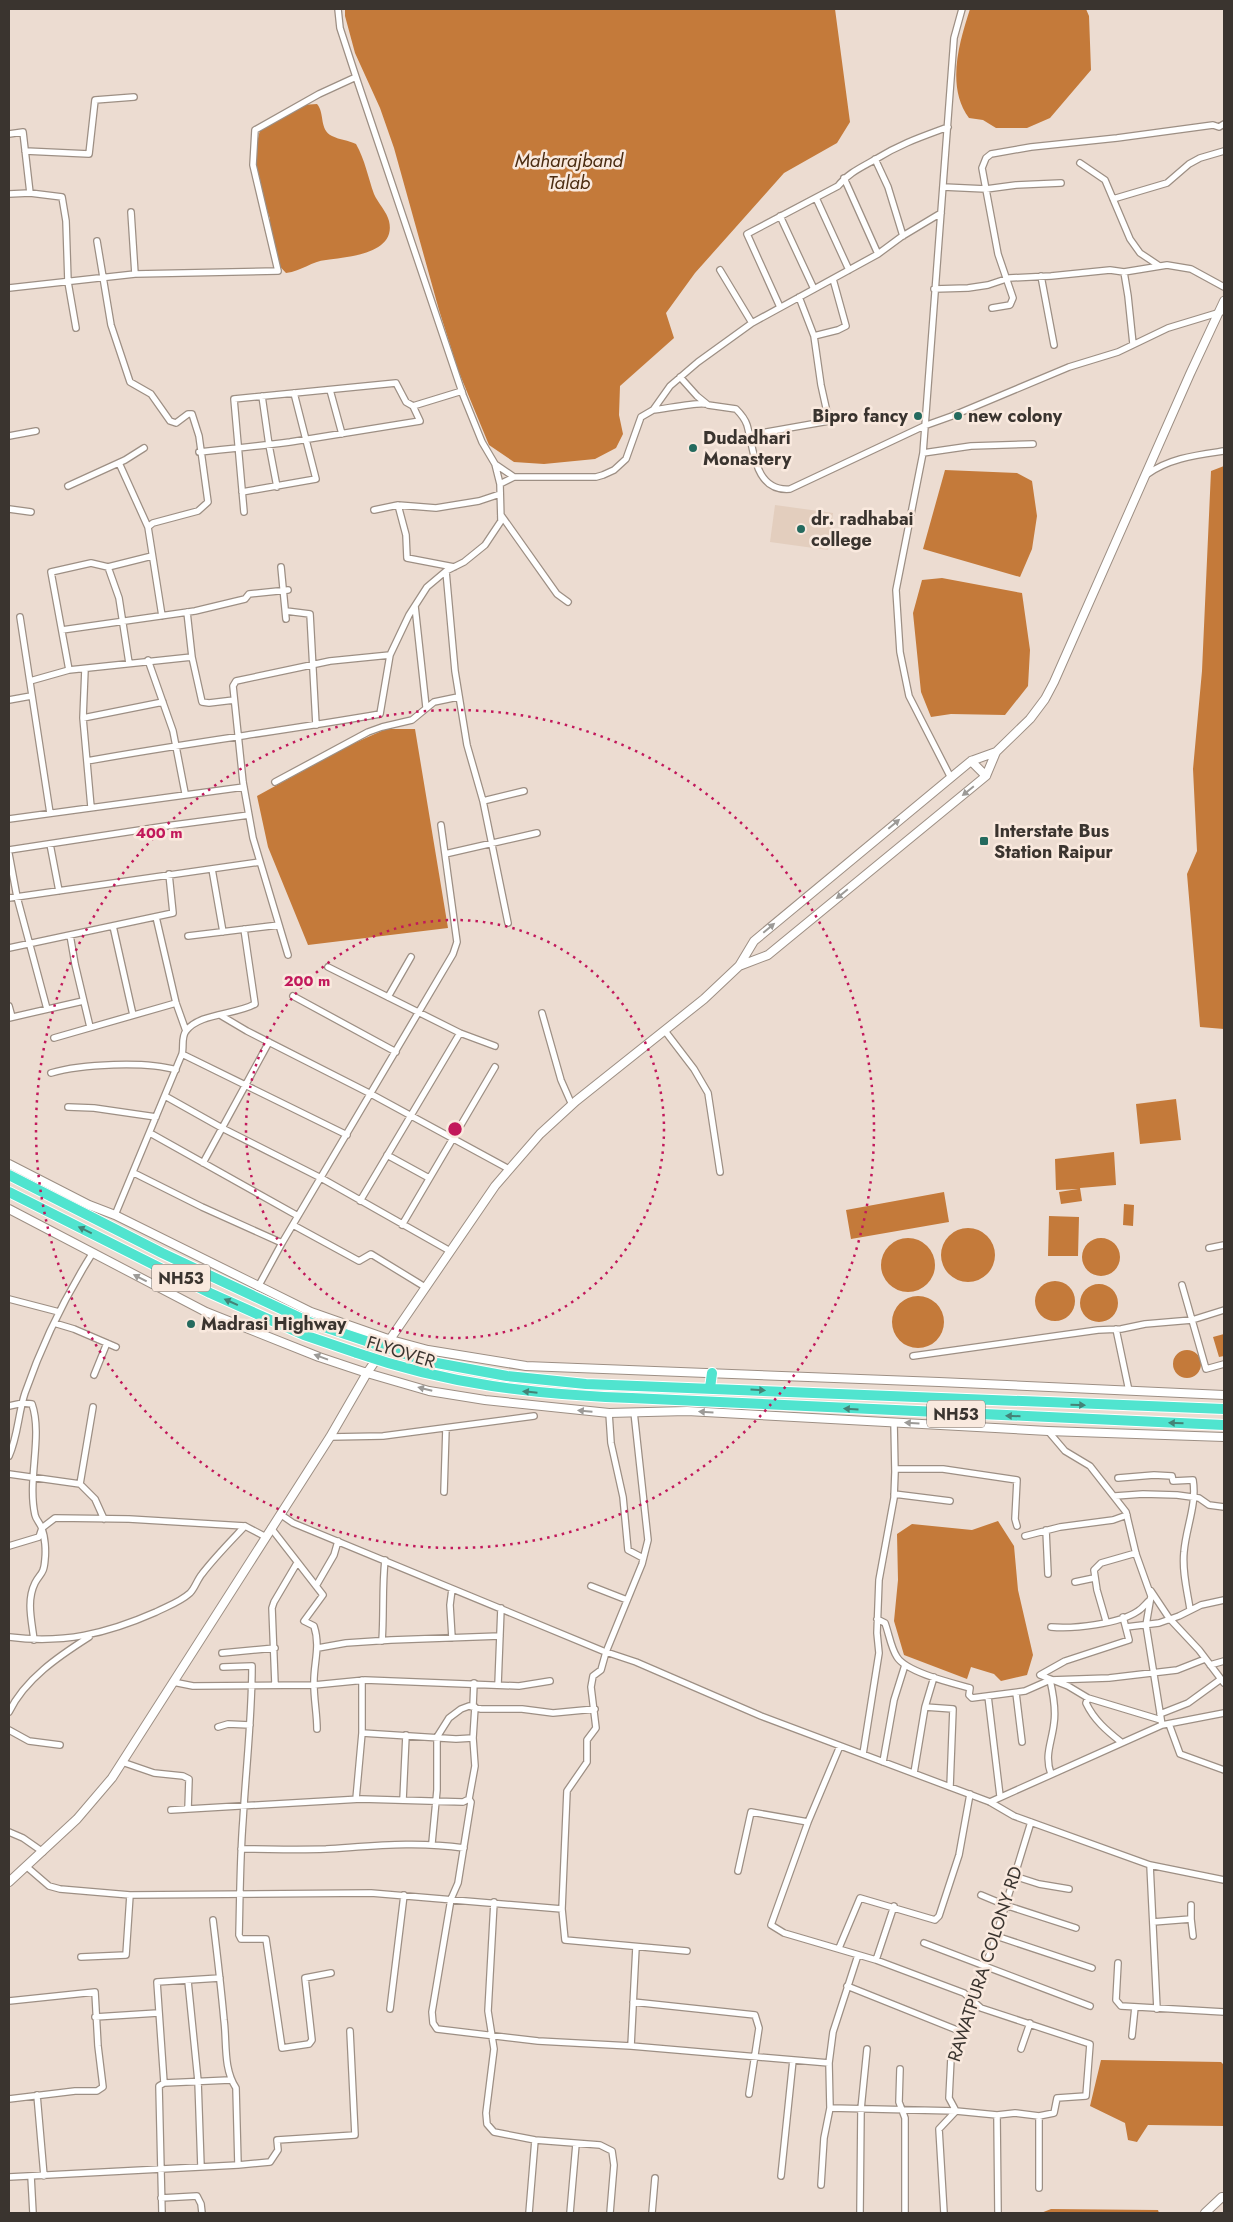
<svg xmlns="http://www.w3.org/2000/svg" width="1233" height="2222" viewBox="0 0 1233 2222" font-family="Jost,sans-serif">
  <rect width="100%" height="100%" fill="#ecdcd1"/>
  <!-- built -->
  <path fill="#e3cebe" d="M 775,505 L 833,513 L 828,550 L 770,542 Z"/>
  <!-- water -->
  <path fill="#c47a3a" d="M 345,9 L 835,9 L 850,122 L 837,143 L 784,173 L 695,273 L 666,313 L 674,338 L 620,386 L 619,415 L 623,434 L 616,448 L 595,459 L 544,464 L 514,462 L 489,445 L 458,370 L 439,310 L 394,148 L 380,108 L 355,53 L 345,16 Z
    M 970,9 L 1086,9 L 1089,16 L 1091,70 L 1050,118 L 1027,128 L 996,128 L 983,120 L 969,118 C 946,87 959,43 970,9 Z
    M 317,104 C 325,113 319,130 332,136 C 340,140 348,140 356,144 C 365,160 368,177 374,194 C 378,203 387,212 389,221 C 397,254 347,257 326,260 C 312,261 302,271 286,273 L 274,260 L 264,228 L 270,219 L 257,180 L 254,155 L 260,130 L 302,105 Z
    M 1224,466 L 1224,1029 L 1200,1027 L 1187,874 L 1197,851 L 1193,769 L 1202,671 L 1211,471 Z
    M 945,470 L 1017,473 L 1032,481 L 1037,516 L 1032,549 L 1020,577 L 923,549 Z
    M 942,578 L 1022,593 L 1030,650 L 1028,686 L 1005,715 L 951,714 L 931,717 L 921,692 L 913,613 L 922,580 Z
    M 386,729 L 415,729 L 448,928 L 308,945 L 268,847 L 257,796 L 350,745 Z
    M 1176,1099 L 1181,1140 L 1140,1144 L 1136,1104 Z
    M 1114,1152 L 1116,1185 L 1080,1188 L 1082,1201 L 1061,1204 L 1059,1192 L 1078,1189 L 1056,1190 L 1055,1159 Z
    M 944,1192 L 949,1222 L 851,1239 L 846,1210 Z
    M 1124,1204 L 1134,1205 L 1133,1226 L 1123,1225 Z
    M 1049,1216 L 1079,1217 L 1078,1256 L 1048,1256 Z
    M941 1255a27 27 0 1 1 54 0a27 27 0 1 1-54 0Z
    M1082 1257a19 19 0 1 1 38 0a19 19 0 1 1-38 0Z
    M881 1265a27 27 0 1 1 54 0a27 27 0 1 1-54 0Z
    M1035 1301a20 20 0 1 1 40 0a20 20 0 1 1-40 0Z
    M1080 1303a19 19 0 1 1 38 0a19 19 0 1 1-38 0Z
    M892 1322a26 26 0 1 1 52 0a26 26 0 1 1-52 0Z
    M 1224,1334 L 1224,1356 L 1219,1357 L 1213,1337 Z
    M1173 1364a14 14 0 1 1 28 0a14 14 0 1 1-28 0Z
    M 998,1521 L 1014,1546 L 1018,1590 L 1033,1655 L 1027,1675 L 1001,1681 L 994,1674 L 971,1667 L 967,1679 L 904,1655 L 894,1621 L 898,1580 L 897,1534 L 912,1524 L 972,1530 Z
    M 1101,2060 L 1221,2062 L 1224,2065 L 1224,2126 L 1148,2125 L 1137,2142 L 1128,2140 L 1125,2123 L 1090,2106 Z
    M 1051,2209 L 1158,2210 L 1159,2213 L 1041,2213 Z"/>
  <g fill="none" stroke-linecap="round" stroke-linejoin="round">
    <!-- minor casing -->
    <g stroke="#9d8f84" stroke-width="8">
      <path id="minor" d="M 338,9 L 340,28 L 356,77 L 463,395 L 482,442 L 495,464 L 514,477 L 596,477 L 603,475 L 614,470 L 626,459 L 641,417 L 653,410 L 670,386 L 698,362 L 752,323 L 878,254 L 901,237 L 941,213
        M 9,134 L 23,132 L 30,193
        M 25,151 L 89,154 L 95,100 L 134,97
        M 875,159 L 888,187 L 903,236
        M 1080,163 L 1105,180 L 1130,239 L 1140,253 L 1158,265
        M 844,178 L 878,254
        M 943,187 L 986,189 L 1016,185 L 1061,183
        M 9,194 L 30,193 L 62,197 L 66,221 L 68,282 L 76,328
        M 816,198 L 849,270
        M 1113,199 L 1167,183 L 1189,164 L 1200,158 L 1224,151
        M 131,212 L 135,274 L 278,271 L 253,165 L 255,130 L 319,94 L 356,77
        M 780,216 L 814,289
        M 97,241 L 111,325 L 130,382 L 151,394 L 170,421 L 176,423 L 188,414 L 192,414 L 199,436 L 208,502 L 198,511 L 153,523 L 148,527 L 162,616
        M 720,270 L 752,323
        M 1124,272 L 1128,296 L 1133,344
        M 1041,276 L 1054,345
        M 9,288 L 135,274
        M 934,289 L 968,288 L 988,285 L 1009,278 L 1051,276 L 1110,270 L 1124,272 L 1167,265 L 1191,269 L 1224,287
        M 780,307 L 747,234 L 838,186 C 848,173 862,167 876,159 C 900,144 921,137 948,127
        M 992,308 L 1010,305 L 1013,298 L 998,254 L 982,168 L 986,158 L 991,154 L 1031,147 L 1117,138 L 1213,125 L 1219,127 L 1224,124
        M 814,336 L 838,330 L 846,326 L 833,279
        M 680,377 L 697,396 L 708,405 L 736,409 C 741,414 745,419 747,425 C 754,449 754,492 790,489 L 924,426 L 952,416 L 1069,367 L 1118,352 L 1168,328 L 1224,311
        M 330,390 L 342,434
        M 262,396 L 269,445 L 277,487
        M 413,406 L 462,391
        M 653,410 C 664,409 698,402 705,404
        M 749,435 L 829,421 L 821,385 L 814,336 L 799,297
        M 9,436 L 36,431
        M 199,452 C 229,449 260,446 290,442 L 420,421 L 413,406 L 406,402 L 396,383 L 234,399 L 244,512
        M 923,453 L 971,446 L 1033,444
        M 119,463 L 148,527
        M 1146,475 C 1169,458 1197,455 1224,451
        M 500,484 L 514,477
        M 68,486 L 125,460 L 144,448
        M 242,492 L 316,479 L 294,393
        M 398,505 L 406,535 L 407,558 L 454,567
        M 9,509 L 31,512
        M 374,510 L 398,505 L 436,508 L 479,501 L 500,494
        M 501,515 L 557,594 L 568,602
        M 108,567 L 119,598 L 129,663
        M 281,567 L 286,619
        M 446,571 L 455,671 L 467,745 L 483,801 L 508,923
        M 415,606 L 426,707
        M 286,611 L 310,614 L 316,725
        M 187,612 L 192,657 L 202,702 L 209,703 L 234,700
        M 20,617 L 50,813
        M 62,630 L 195,611 L 245,599 L 249,594 L 288,590
        M 148,660 L 173,731 L 185,793
        M 85,669 L 83,718 L 91,807
        M 69,670 L 51,572 L 91,563 L 108,567 L 152,556
        M 30,681 L 69,670 L 192,657
        M 9,700 L 31,696
        M 83,718 L 163,702
        M 87,761 C 185,743 283,731 380,714 L 390,655 L 409,615 L 427,587 L 446,571 L 464,562 L 485,545 L 501,521 L 500,484 L 495,464
        M 951,778 L 909,696 L 900,652 L 896,590 L 923,453 L 954,38 L 962,9
        M 275,782 L 368,732 L 382,727 L 412,720 L 434,702 L 458,697
        M 483,801 L 524,791
        M 9,819 L 244,787
        M 50,844 L 59,891
        M 9,850 L 166,826 L 249,815
        M 9,854 L 17,897 L 47,1009
        M 445,854 L 537,833
        M 212,869 L 223,932
        M 9,898 L 260,862
        M 156,917 L 176,1003 L 186,1031
        M 113,926 L 133,1015
        M 70,935 L 75,964 L 90,1027
        M 188,936 L 279,925
        M 9,948 L 173,913 L 169,874
        M 288,955 L 253,838 L 243,782 L 233,686 L 236,681 L 330,661 L 390,655
        M 328,967 L 460,1033 L 495,1046
        M 293,996 L 396,1052
        M 388,997 L 411,957
        M 9,1006 L 12,1017
        M 542,1013 L 561,1080 L 572,1105
        M 220,1015 L 247,1031 L 371,1094 L 509,1169
        M 9,1018 L 83,1001
        M 665,1031 L 694,1069 L 708,1093 L 720,1172
        M 54,1038 L 176,1003
        M 182,1054 L 347,1135
        M 51,1073 C 81,1064 146,1061 176,1070
        M 165,1096 L 222,1128 L 321,1178 L 450,1251
        M 68,1107 L 94,1108 L 156,1117
        M 150,1133 L 298,1216
        M 387,1155 L 429,1178
        M 203,1163 L 269,1042
        M 134,1173 L 202,1207 L 282,1243
        M 360,1201 L 460,1033
        M 115,1215 L 182,1054 C 184,1047 181,1037 186,1031 C 199,1013 236,1015 255,1004 L 244,929
        M 293,1225 L 359,1261 L 371,1254 L 425,1287
        M 402,1225 L 495,1067
        M 1209,1248 L 1224,1245
        M 1182,1285 L 1206,1369 L 1224,1364
        M 258,1287 L 282,1243 L 453,954 L 457,942 L 441,825
        M 9,1299 L 59,1312
        M 54,1323 L 74,1329 L 116,1347
        M 1116,1329 L 1129,1391
        M 913,1356 L 1098,1330 L 1121,1329 L 1145,1324 L 1192,1320 L 1224,1310
        M 94,1375 L 107,1343
        M 9,1406 L 23,1403 L 32,1404 C 43,1436 27,1480 35,1515 C 36,1520 41,1524 42,1529 C 45,1537 46,1550 45,1559 C 44,1575 40,1573 35,1583 C 26,1601 32,1622 34,1640
        M 634,1412 L 648,1540 L 642,1564 L 606,1652 L 601,1670 L 593,1676 L 591,1687 L 596,1728 L 587,1740 L 587,1762 L 567,1791 L 562,1909 L 565,1940 L 687,1951
        M 609,1413 L 611,1443 L 623,1497 L 628,1550 L 643,1558
        M 1048,1431 L 1065,1451 L 1090,1466 L 1126,1512 L 1136,1554 L 1151,1596 L 1146,1625 L 1162,1725
        M 330,1437 L 383,1436 L 534,1416
        M 9,1456 C 18,1436 18,1414 25,1393 C 42,1344 65,1297 92,1254
        M 895,1469 L 943,1469 L 1017,1480 L 1015,1519 L 1017,1526
        M 9,1474 L 80,1484 L 95,1499 L 104,1519
        M 1118,1478 L 1154,1475 L 1172,1476 L 1173,1481 L 1193,1480 C 1197,1505 1186,1527 1184,1552 C 1182,1571 1187,1590 1190,1609
        M 80,1484 L 93,1407
        M 444,1492 L 446,1428
        M 894,1494 L 950,1501
        M 1115,1496 L 1143,1494 L 1177,1495 L 1199,1498 L 1209,1505 L 1224,1507
        M 280,1514 L 293,1523 L 603,1651 L 636,1662 L 761,1716 L 990,1802 L 1014,1816 L 1150,1865 L 1224,1880
        M 271,1528 L 323,1595 L 304,1621 L 314,1626 C 321,1647 313,1665 314,1685 C 314,1700 317,1714 317,1729
        M 1046,1530 L 1048,1574
        M 1025,1536 L 1060,1527 L 1113,1520 L 1127,1515
        M 9,1546 L 39,1537 L 42,1528 L 55,1518 L 129,1519 L 245,1526 L 266,1537
        M 1075,1582 L 1094,1578
        M 316,1586 L 334,1555 L 338,1541
        M 591,1586 L 627,1600
        M 1151,1591 L 1169,1618 L 1199,1650 L 1224,1683
        M 1123,1617 L 1129,1640 L 1065,1661 L 1040,1675 L 1068,1686 L 1088,1698 L 1161,1720
        M 877,1619 L 885,1623 C 889,1634 891,1648 897,1657 C 906,1672 952,1683 970,1688 L 969,1695 L 972,1698 L 1025,1691 L 1050,1680 L 1109,1678 L 1177,1670 L 1205,1659
        M 1106,1621 L 1097,1590 L 1094,1570 L 1101,1563 L 1136,1553
        M 1051,1627 C 1074,1629 1119,1624 1138,1611 C 1143,1608 1146,1603 1150,1600
        M 1126,1627 L 1159,1623 L 1179,1616 L 1201,1605 L 1224,1600
        M 9,1637 C 63,1644 106,1634 156,1612 C 168,1606 180,1602 190,1593 C 195,1588 197,1580 202,1574 C 215,1557 230,1542 245,1526
        M 452,1638 L 450,1605 L 452,1589
        M 382,1641 C 384,1613 382,1587 385,1560
        M 318,1648 L 346,1643 L 391,1640 L 500,1636
        M 222,1653 L 275,1648
        M 1210,1665 L 1224,1661
        M 223,1667 L 252,1666 C 252,1717 246,1768 243,1820 C 240,1858 240,1896 239,1935 L 241,1939 L 266,1939 L 282,2048 L 309,2044 L 312,2040 L 305,1978 L 331,1973
        M 1050,1680 C 1053,1693 1056,1710 1054,1723 C 1052,1742 1044,1755 1051,1774
        M 173,1682 L 193,1686 L 314,1685 L 365,1680 L 519,1686 L 550,1681
        M 275,1684 L 272,1608 L 274,1602 L 297,1563
        M 498,1685 L 501,1608
        M 1016,1693 L 1022,1742
        M 988,1696 L 1000,1796
        M 1088,1698 L 1086,1703 C 1094,1720 1107,1731 1121,1742
        M 473,1706 L 474,1683
        M 475,1707 L 473,1738 L 475,1766 L 469,1799 L 471,1802 L 458,1883 L 451,1899 L 432,2012 L 433,2023 L 437,2029 L 538,2041 L 631,2046 L 829,2063 L 833,2032 L 858,1955
        M 925,1707 L 953,1709 L 950,1787
        M 9,1712 C 25,1679 59,1656 89,1637
        M 1160,1714 L 1188,1703 L 1221,1679
        M 1169,1724 L 1180,1754 L 1224,1770
        M 218,1727 L 228,1724 L 250,1725
        M 9,1730 L 29,1741 L 60,1745
        M 362,1733 L 456,1739 L 473,1738
        M 863,1754 L 879,1653 L 877,1633 L 879,1580 L 894,1498 L 895,1472 L 894,1422
        M 122,1762 L 154,1773 L 183,1776 L 189,1779 L 188,1809
        M 883,1762 L 894,1700 L 905,1665
        M 914,1773 L 925,1707 L 934,1677
        M 356,1799 L 362,1733 L 362,1680
        M 403,1800 L 406,1735
        M 990,1802 L 1162,1725 L 1224,1713
        M 171,1810 L 361,1799 L 463,1802 L 469,1799
        M 9,1832 L 23,1838 L 43,1852
        M 432,1843 L 437,1790 L 437,1737 L 449,1718 L 461,1709 L 469,1706 L 481,1709 L 522,1709 L 553,1713 L 595,1709
        M 241,1849 C 269,1849 298,1850 326,1849 C 374,1846 416,1841 464,1848
        M 1150,1865 L 1157,2009
        M 27,1867 L 49,1886 L 60,1889 L 130,1895 L 371,1893 L 562,1909
        M 738,1871 L 751,1812 L 808,1822
        M 1014,1876 L 1039,1884 L 1069,1889
        M 981,1895 L 1005,1905 L 1076,1928
        M 494,1902 L 488,2011 L 494,2049 L 486,2113 L 487,2124 L 494,2132 L 535,2140 L 600,2145 L 612,2151 L 614,2165 L 610,2213
        M 1191,1919 L 1193,1936
        M 213,1920 C 217,1953 221,1987 224,2020 C 227,2043 223,2068 236,2088 L 238,2165
        M 1153,1922 L 1191,1919 L 1191,1905
        M 996,1936 L 1092,1968
        M 924,1943 L 1090,2006
        M 839,1948 L 860,1898 L 935,1920 L 939,1916 L 959,1855 L 970,1794
        M 81,1957 L 126,1955 L 130,1895
        M 876,1960 L 894,1906
        M 1118,1963 L 1116,2000 L 1121,2006 L 1224,2012
        M 188,1981 L 198,2081 L 201,2167
        M 847,1986 L 962,2032
        M 9,2001 L 95,1992 L 98,2046 L 103,2087 L 97,2091 L 75,2091 L 9,2099
        M 633,2002 L 755,2015 L 759,2028 L 749,2094
        M 390,2009 L 404,1895
        M 95,2017 L 158,2013
        M 1132,2036 L 1135,2007
        M 631,2046 L 636,1947
        M 1021,2049 L 1030,2023
        M 900,2069 L 899,2102 L 905,2118 L 905,2213
        M 164,2083 L 157,1982 L 220,1978
        M 37,2095 L 44,2176
        M 830,2108 L 956,2111 L 997,2115 L 1015,2113 L 1039,2116 L 1054,2113 L 1057,2098 L 1086,2096 L 1090,2044 L 981,2008 L 964,1993 L 876,1960 L 784,1933 L 771,1925 L 808,1822 L 840,1746
        M 997,2115 L 998,2213
        M 1039,2116 L 1039,2188
        M 31,2176 L 33,2213
        M 781,2176 L 793,2060
        M 9,2177 L 238,2165 L 270,2162 L 278,2150 L 277,2140 L 355,2135 L 350,2031
        M 821,2185 L 824,2138 L 830,2108 L 829,2063
        M 161,2198 L 197,2196 L 201,2204 L 202,2213
        M 162,2213 L 159,2086 L 164,2083 L 230,2080
        M 529,2213 L 535,2140
        M 570,2213 L 576,2144
        M 652,2213 L 655,2178
        M 860,2213 L 861,2109 L 867,2049
        M 944,2213 L 939,2129 L 956,2111 L 949,2098 L 951,2058 L 962,2032 L 971,1999 L 993,1946 L 1031,1822"/>
    </g>
    <!-- tertiary casing -->
    <g stroke="#9d8f84" stroke-width="10">
      <path id="tertiary" d="M 971,761 L 986,776
        M 739,966 L 768,955 L 986,776 L 996,752 L 1030,719 L 1045,699 L 1054,682 L 1190,374 L 1224,301
        M 9,1164 L 89,1205 L 115,1215 L 311,1312 L 391,1340 L 428,1350 L 526,1366 L 939,1382 L 1224,1395
        M 9,1209 L 206,1312 L 319,1357 L 367,1373 L 429,1391 L 485,1400 L 609,1413 L 687,1411 L 1048,1431 L 1224,1437
        M 9,1882 L 77,1819 L 112,1778 L 330,1437 L 367,1373 L 495,1186 L 540,1134 L 576,1101 L 704,999 L 739,966 L 754,941 L 971,761 L 996,752
        M 1205,2213 L 1222,2197 L 1224,2197"/>
    </g>
    <!-- trunk casing -->
    <g stroke="#fff" stroke-width="12">
      <path id="trunk" d="M 9,1175 L 162,1253 L 309,1322
        M 9,1192 L 210,1293 L 304,1335 L 357,1353
        M 426,1361 L 507,1376 L 586,1384 L 1224,1409
        M 710,1388 L 712,1373
        M 631,1398 L 1224,1425"/>
    </g>
    <!-- minor -->
    <use href="#minor" stroke="#fff" stroke-width="5.5"/>
    <!-- tertiary -->
    <use href="#tertiary" stroke="#fff" stroke-width="8"/>
    <!-- trunk -->
    <use href="#trunk" stroke="#50e4cf" stroke-width="10"/>
    <!-- trunk-bridge casing -->
    <g stroke="#fff" stroke-width="12" stroke-linecap="butt">
      <path id="trunk-bridge" d="M 309,1322 L 426,1361
        M 357,1353 C 446,1384 537,1395 631,1398"/>
    </g>
    <!-- trunk-bridge -->
    <use href="#trunk-bridge" stroke="#50e4cf" stroke-width="10"/>
  </g>
  <!-- one-way arrows -->
  <defs><path id="oneway-solid" d="M-6-.8H1V-3.2L6.5 0L1 3.2V.8H-6Z" transform="scale(1.25)"/></defs>
  <g fill="#9c9a97">
    <use href="#oneway-solid" transform="translate(968 791) rotate(141)"/>
    <use href="#oneway-solid" transform="translate(894 824) rotate(-40)"/>
    <use href="#oneway-solid" transform="translate(842 894) rotate(141)"/>
    <use href="#oneway-solid" transform="translate(769 928) rotate(-40)"/>
    <use href="#oneway-solid" transform="translate(140 1278) rotate(-153)"/>
    <use href="#oneway-solid" transform="translate(321 1357) rotate(-160)"/>
    <use href="#oneway-solid" transform="translate(425 1389) rotate(-166)"/>
    <use href="#oneway-solid" transform="translate(585 1411) rotate(-175)"/>
    <use href="#oneway-solid" transform="translate(706 1412) rotate(-177)"/>
    <use href="#oneway-solid" transform="translate(912 1423) rotate(-177)"/>
  </g>
  <g fill="#448377">
    <use href="#oneway-solid" transform="translate(85 1230) rotate(-154)"/>
    <use href="#oneway-solid" transform="translate(231 1302) rotate(-156)"/>
    <use href="#oneway-solid" transform="translate(758 1390) rotate(3)"/>
    <use href="#oneway-solid" transform="translate(530 1392) rotate(-174)"/>
    <use href="#oneway-solid" transform="translate(1078 1405) rotate(2)"/>
    <use href="#oneway-solid" transform="translate(851 1409) rotate(-177)"/>
    <use href="#oneway-solid" transform="translate(1013 1416) rotate(-178)"/>
    <use href="#oneway-solid" transform="translate(1176 1423) rotate(-178)"/>
  </g>
  <!-- distance rings -->
  <g fill="none" stroke="#c2185b" stroke-width="2.5" stroke-dasharray="2.5 5">
    <circle cx="455" cy="1129" r="209"/>
    <circle cx="455" cy="1129" r="419"/>
  </g>
  <!-- markers -->
  <g fill="#246a5e" stroke="#f9e9de" stroke-width="2">
    <circle cx="918" cy="416" r="5"/>
    <circle cx="958" cy="416" r="5"/>
    <circle cx="693" cy="448" r="5"/>
    <circle cx="801" cy="529" r="5"/>
    <rect x="979" y="836" width="10" height="10" rx="2.5"/>
    <circle cx="191" cy="1324" r="5"/>
  </g>
  <g text-anchor="middle" stroke-width="5" stroke-linejoin="round" paint-order="stroke">
    <!-- shield labels -->
    <g fill="#f9e9de" stroke="#736a64" stroke-width="1">
      <rect x="152" y="1264.5" width="58" height="27" rx="4"/>
      <rect x="927" y="1400.5" width="58" height="27" rx="4"/>
    </g>
    <g font-size="16" font-weight="bold" fill="#3a342f">
      <text x="181" y="1284">NH53</text>
      <text x="956" y="1420">NH53</text>
    </g>
    <!-- poi labels -->
    <g font-size="18" font-weight="bold" fill="#3a342f" stroke="#f9e9de" text-anchor="start">
      <text x="908" y="422" text-anchor="end">Bipro fancy</text>
      <text x="968" y="422">new colony</text>
      <text x="703" y="444">Dudadhari<tspan x="703" dy="21">Monastery</tspan></text>
      <text x="811" y="525">dr. radhabai<tspan x="811" dy="21">college</tspan></text>
      <text x="994" y="837">Interstate Bus<tspan x="994" dy="21">Station Raipur</tspan></text>
      <text x="201" y="1330">Madrasi Highway</text>
    </g>
    <!-- street labels -->
    <g font-size="18" fill="#3a342f" stroke="#f9e9de">
      <text transform="translate(401 1352) rotate(17)" y="6">FLYOVER</text>
      <text transform="translate(985 1964) rotate(-72)" y="6">RAWATPURA COLONY RD</text>
    </g>
    <!-- water labels -->
    <g font-size="19" font-style="italic" fill="#4b2c11" stroke="#f9e9de">
      <text x="569" y="167">Maharajband<tspan x="569" dy="22">Talab</tspan></text>
    </g>
  </g>
  <circle cx="455" cy="1129" r="8" fill="#c2185b" stroke="#f9e9de" stroke-width="2.5"/>
  <g font-size="15" text-anchor="middle" font-weight="bold" fill="#c2185b" stroke="#f9e9de" stroke-width="5" stroke-linejoin="round" paint-order="stroke">
    <text x="159" y="838">400 m</text>
    <text x="307" y="986">200 m</text>
  </g>
  <!-- border -->
  <rect width="1233" height="2222" fill="none" stroke="#3a342f" stroke-width="20"/>
</svg>
